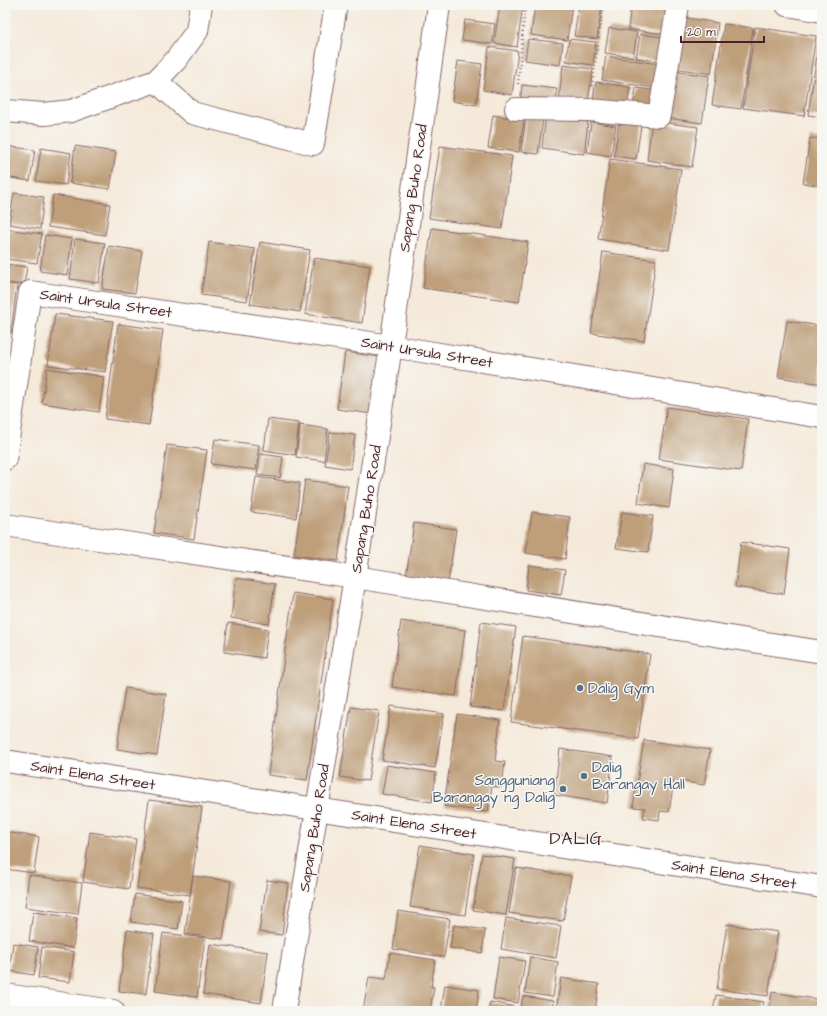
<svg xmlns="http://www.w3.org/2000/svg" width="827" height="1016" viewBox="0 0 827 1016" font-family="'Architects Daughter',sans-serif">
  <rect width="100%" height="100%" fill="#f6f6f2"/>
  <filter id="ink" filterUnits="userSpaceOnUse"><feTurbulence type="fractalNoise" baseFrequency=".025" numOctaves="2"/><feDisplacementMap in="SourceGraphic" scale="8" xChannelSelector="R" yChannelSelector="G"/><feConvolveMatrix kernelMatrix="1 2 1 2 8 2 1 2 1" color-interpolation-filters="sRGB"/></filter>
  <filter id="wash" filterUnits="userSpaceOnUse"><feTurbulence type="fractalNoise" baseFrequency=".012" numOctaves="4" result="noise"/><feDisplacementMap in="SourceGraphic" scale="16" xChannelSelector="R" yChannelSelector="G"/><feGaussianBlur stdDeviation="0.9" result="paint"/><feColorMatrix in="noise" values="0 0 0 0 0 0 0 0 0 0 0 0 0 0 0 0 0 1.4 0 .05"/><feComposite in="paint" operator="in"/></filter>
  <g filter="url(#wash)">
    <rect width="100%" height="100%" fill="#f5eada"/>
    <g id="blocks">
      <!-- building -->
      <path fill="#be9f7a" d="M 500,5 L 523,5 L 517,47 L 494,43 Z
        M 535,5 L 572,5 L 567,40 L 531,35 Z
        M 579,5 L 602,5 L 597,39 L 574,36 Z
        M 631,5 L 676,5 L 671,35 L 628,29 Z
        M 681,17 L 718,23 L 711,74 L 674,68 Z
        M 465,20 L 495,24 L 492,44 L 462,40 Z
        M 724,24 L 753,28 L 741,109 L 712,105 Z
        M 755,27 L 816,36 L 804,116 L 743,108 Z
        M 609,28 L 637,32 L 633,57 L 605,53 Z
        M 640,34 L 669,38 L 666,62 L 636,58 Z
        M 820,35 L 822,35 L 822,117 L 808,115 Z
        M 528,39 L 563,43 L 560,65 L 525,60 Z
        M 569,39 L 596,42 L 593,65 L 566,61 Z
        M 489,47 L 518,51 L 512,95 L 483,90 Z
        M 606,56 L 666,65 L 662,89 L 602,80 Z
        M 458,61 L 482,64 L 476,105 L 452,101 Z
        M 563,65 L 593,69 L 588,102 L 559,98 Z
        M 674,71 L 709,76 L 702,123 L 667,118 Z
        M 596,82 L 630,87 L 627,108 L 592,103 Z
        M 522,85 L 557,89 L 555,109 L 520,104 Z
        M 636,88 L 661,91 L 658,112 L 633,108 Z
        M 493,115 L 524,120 L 519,152 L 488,148 Z
        M 546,115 L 588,122 L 584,154 L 542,148 Z
        M 620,116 L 642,119 L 636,159 L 614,156 Z
        M 526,118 L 543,120 L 538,154 L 521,152 Z
        M 652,121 L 698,127 L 692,167 L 647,160 Z
        M 591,122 L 616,126 L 611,156 L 587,152 Z
        M 810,138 L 822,139 L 822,186 L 803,183 Z
        M 5,146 L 35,150 L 30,181 L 5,177 Z
        M 75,146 L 116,152 L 110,189 L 70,183 Z
        M 440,146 L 512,156 L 502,229 L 429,218 Z
        M 41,148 L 71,153 L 66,185 L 36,181 Z
        M 610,159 L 681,169 L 669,250 L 598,239 Z
        M 5,193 L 9,194 L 6,216 L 5,216 Z
        M 14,193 L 44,197 L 40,229 L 9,224 Z
        M 53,195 L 110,204 L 105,235 L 48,227 Z
        M 432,228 L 528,242 L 519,302 L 423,288 Z
        M 6,229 L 42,234 L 37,263 L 5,259 Z
        M 45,235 L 72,239 L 67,275 L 40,271 Z
        M 75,239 L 105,243 L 99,283 L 70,279 Z
        M 209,242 L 255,249 L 247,301 L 201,295 Z
        M 260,242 L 310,250 L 300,312 L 250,304 Z
        M 109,246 L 142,251 L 135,293 L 102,289 Z
        M 603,252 L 656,260 L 644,341 L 591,333 Z
        M 314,258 L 370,266 L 362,323 L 305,314 Z
        M 5,264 L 27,267 L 24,285 L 5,282 Z
        M 5,284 L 17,285 L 11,333 L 5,332 Z
        M 55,314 L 113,321 L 105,372 L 48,365 Z
        M 787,321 L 822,326 L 822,384 L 778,377 Z
        M 118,324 L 163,330 L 149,425 L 105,419 Z
        M 345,352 L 379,357 L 372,414 L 337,409 Z
        M 47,368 L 104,377 L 99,412 L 42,403 Z
        M 667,407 L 748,419 L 741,471 L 659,459 Z
        M 268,419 L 299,423 L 295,455 L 264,450 Z
        M 300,425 L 328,429 L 324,461 L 296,457 Z
        M 330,432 L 355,435 L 350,469 L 325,465 Z
        M 215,439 L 259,445 L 256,470 L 211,464 Z
        M 167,445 L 207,450 L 194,539 L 154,533 Z
        M 260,454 L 283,457 L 280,478 L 257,475 Z
        M 643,464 L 674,469 L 669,508 L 638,503 Z
        M 256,477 L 300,483 L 296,518 L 251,512 Z
        M 305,480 L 348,486 L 338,561 L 294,555 Z
        M 532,512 L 570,517 L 565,559 L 526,553 Z
        M 622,512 L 653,516 L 648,552 L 616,548 Z
        M 414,523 L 456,529 L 448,583 L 406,577 Z
        M 741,542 L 790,549 L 784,594 L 735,587 Z
        M 529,565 L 565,570 L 561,595 L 526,590 Z
        M 236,578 L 275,584 L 269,624 L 231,618 Z
        M 293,593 L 333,599 L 307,780 L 268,775 Z
        M 401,621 L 465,630 L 456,696 L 392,687 Z
        M 481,622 L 516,627 L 504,711 L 470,707 Z
        M 228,623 L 268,629 L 264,658 L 224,652 Z
        M 523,636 L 650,654 L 638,739 L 511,722 Z
        M 125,688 L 166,694 L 157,755 L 117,749 Z
        M 391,706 L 444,714 L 435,768 L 382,760 Z
        M 351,707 L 379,711 L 368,781 L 340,777 Z
        M 457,714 L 500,720 L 495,761 L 505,762 L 502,787 L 492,786 L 488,812 L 444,806 Z
        M 644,740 L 710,750 L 704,785 L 674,780 L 669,812 L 660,811 L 659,820 L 643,818 L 645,808 L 633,807 Z
        M 560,749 L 613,757 L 607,803 L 554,795 Z
        M 387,765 L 436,773 L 432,802 L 382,794 Z
        M 149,800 L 202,807 L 190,895 L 137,888 Z
        M 5,832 L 39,837 L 34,873 L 5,869 Z
        M 90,832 L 136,839 L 129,889 L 83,882 Z
        M 420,845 L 474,854 L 465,915 L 410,907 Z
        M 482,854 L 515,859 L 506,915 L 473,910 Z
        M 516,868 L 571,876 L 563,921 L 509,913 Z
        M 29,875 L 82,883 L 78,914 L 25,907 Z
        M 193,876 L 231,881 L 223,939 L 185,934 Z
        M 267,880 L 288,883 L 282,935 L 259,932 Z
        M 135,894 L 182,901 L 178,929 L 131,922 Z
        M 398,911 L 450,919 L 444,957 L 393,949 Z
        M 33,912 L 77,918 L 73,948 L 29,941 Z
        M 506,918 L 561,926 L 556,958 L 501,949 Z
        M 727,924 L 778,932 L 768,996 L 717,989 Z
        M 454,925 L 485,930 L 482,953 L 450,948 Z
        M 127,930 L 154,934 L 146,994 L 119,991 Z
        M 163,933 L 205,938 L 197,997 L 155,991 Z
        M 13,943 L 38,947 L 34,975 L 9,971 Z
        M 210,944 L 268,952 L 261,1003 L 203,994 Z
        M 42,947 L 74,952 L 70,982 L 38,978 Z
        M 390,953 L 435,960 L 431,987 L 434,987 L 430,1011 L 363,1011 L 369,977 L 386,979 Z
        M 499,957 L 525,961 L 518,1003 L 493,999 Z
        M 530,957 L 558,962 L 553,997 L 525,993 Z
        M 561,978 L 599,984 L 595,1011 L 556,1011 Z
        M 445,985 L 479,990 L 476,1011 L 441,1011 Z
        M 772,992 L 822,1000 L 822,1011 L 769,1011 Z
        M 716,995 L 764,1002 L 762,1011 L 713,1011 Z
        M 523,996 L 553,1001 L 552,1011 L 520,1011 Z
        M 490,1002 L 516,1007 L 516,1011 L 488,1011 Z"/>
    </g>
  </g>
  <g filter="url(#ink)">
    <use href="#blocks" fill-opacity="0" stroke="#866668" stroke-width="1"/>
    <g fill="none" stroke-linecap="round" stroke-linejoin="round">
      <!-- minor casing -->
      <g stroke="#866668" stroke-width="24">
        <path id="minor" d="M 787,5 L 822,11
          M 156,81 L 192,113 L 313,144 L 336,5
          M 516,109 L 589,110 L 659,116 L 678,5
          M 5,111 L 44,114 L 71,111 L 156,81 L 176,60 L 197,31 L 201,5
          M 5,459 L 30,292 L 391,346 L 822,417
          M 5,525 L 355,577 L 822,652
          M 5,761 L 822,887
          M 5,995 L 113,1011
          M 284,1011 L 355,577 L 391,346 L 439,5"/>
      </g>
      <!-- path -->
      <path stroke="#866668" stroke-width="2.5" stroke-dasharray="1 3" stroke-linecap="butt" d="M 518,84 L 525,5
        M 592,86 L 603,5"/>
      <!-- minor -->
      <use href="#minor" stroke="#fff" stroke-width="22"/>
    </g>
  </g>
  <!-- markers -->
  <g fill="#5c6f8a" stroke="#f6f6f2" stroke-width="1.5">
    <circle cx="580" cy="688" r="4"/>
    <circle cx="584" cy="776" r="4"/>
    <circle cx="563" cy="789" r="4"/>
  </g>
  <g text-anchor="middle" stroke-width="3" stroke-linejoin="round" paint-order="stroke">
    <!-- street labels -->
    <g font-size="15" fill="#4a1f2b" stroke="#f6f6f2">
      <text transform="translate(413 188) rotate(-82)" y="5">Sapang Buho Road</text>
      <text transform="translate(106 303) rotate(8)" y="5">Saint Ursula Street</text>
      <text transform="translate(427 352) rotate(9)" y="5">Saint Ursula Street</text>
      <text transform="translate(366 509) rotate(-81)" y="5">Sapang Buho Road</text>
      <text transform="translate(93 775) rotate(9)" y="5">Saint Elena Street</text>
      <text transform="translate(414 824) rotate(9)" y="5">Saint Elena Street</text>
      <text transform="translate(314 828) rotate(-81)" y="5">Sapang Buho Road</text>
      <text transform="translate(734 874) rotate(9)" y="5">Saint Elena Street</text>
    </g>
    <!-- service labels -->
    <g font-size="15" fill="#4e5e75" stroke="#f6f6f2" text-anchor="start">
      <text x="588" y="693">Dalig Gym</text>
      <text x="592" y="772">Dalig<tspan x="592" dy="17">Barangay Hall</tspan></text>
      <text x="555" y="785" text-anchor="end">Sangguniang<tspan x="555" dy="17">Barangay ng Dalig</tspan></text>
    </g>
    <!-- quarter labels -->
    <g font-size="17" letter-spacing="1" fill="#4a1f2b" stroke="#f6f6f2">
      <text x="576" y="844">DALIG</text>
    </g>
  </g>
  <!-- margin -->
  <rect width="827" height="1016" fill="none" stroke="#f6f6f2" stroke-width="20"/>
  <!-- scale -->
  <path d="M681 36v6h83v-6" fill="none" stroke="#4a1f2b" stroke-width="2"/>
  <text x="687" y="36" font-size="12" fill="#4a1f2b" stroke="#f6f6f2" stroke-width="3" paint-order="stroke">20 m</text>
</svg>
